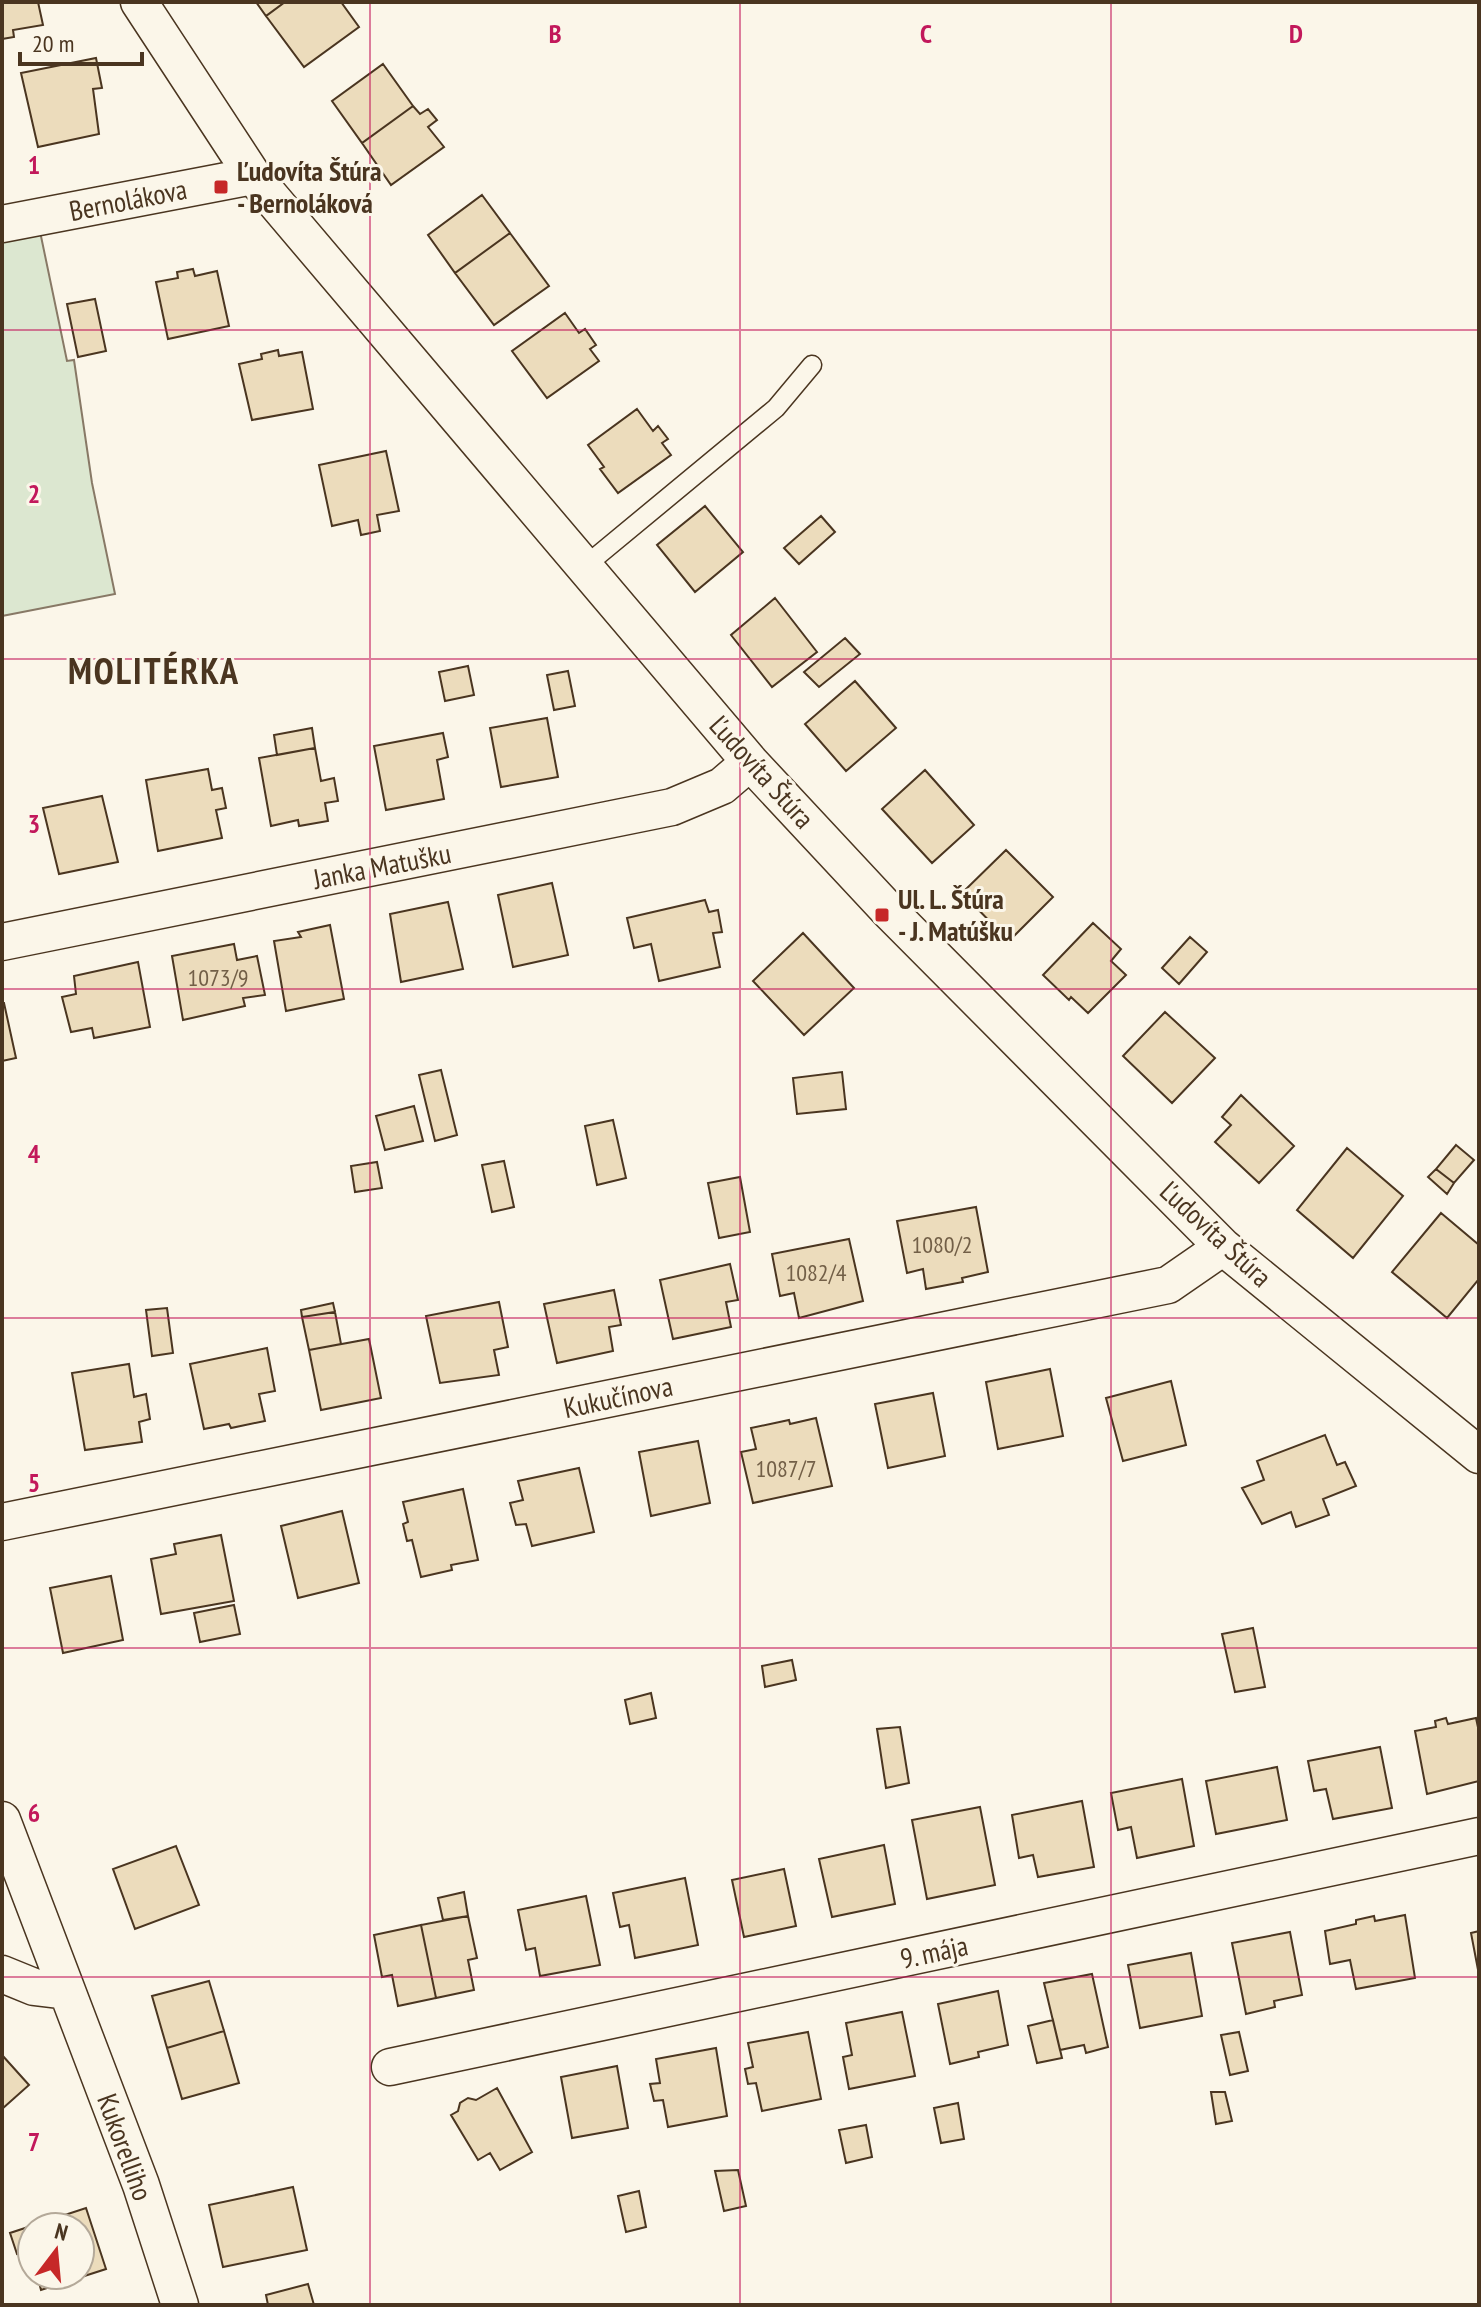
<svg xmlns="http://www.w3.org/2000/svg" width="1481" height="2307" viewBox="0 0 1481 2307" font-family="'PT Sans Narrow',sans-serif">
  <rect width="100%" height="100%" fill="#fbf6e9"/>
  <!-- green -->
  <path fill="#dce7d0" stroke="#887966" stroke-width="2" d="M 37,217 L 67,361 L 74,360 L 92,483 L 115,594 L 2,616 L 2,224 Z"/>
  <!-- building -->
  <path fill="#ecdcbc" stroke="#4a3520" stroke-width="2" d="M 2,2 L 38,2 L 43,25 L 13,30 L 14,37 L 2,39 Z
    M 256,2 L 285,2 L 266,16 Z
    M 285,2 L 341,2 L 359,27 L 304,67 L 266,16 Z
    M 96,58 L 102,88 L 93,89 L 99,134 L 38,147 L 21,73 Z
    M 383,64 L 413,106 L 362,143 L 332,101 Z
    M 413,106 L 420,114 L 428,109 L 437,120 L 428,127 L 444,147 L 391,185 L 362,143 Z
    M 482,195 L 510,233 L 455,273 L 428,235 Z
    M 510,233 L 549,286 L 494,325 L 455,273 Z
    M 193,269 L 195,276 L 217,271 L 229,326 L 168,339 L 156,282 L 178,278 L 177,272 Z
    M 95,299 L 106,351 L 78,357 L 67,304 Z
    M 565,313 L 579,333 L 585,329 L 596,345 L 590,349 L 599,361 L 547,398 L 512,351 Z
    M 278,350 L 279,356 L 302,352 L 313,409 L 252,420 L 239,364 L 262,359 L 261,354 Z
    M 637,409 L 653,431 L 658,426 L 668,439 L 662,443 L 671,455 L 618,493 L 600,469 L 604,467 L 588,445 Z
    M 386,451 L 399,511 L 377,515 L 380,531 L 361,535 L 358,520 L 332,526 L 319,465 Z
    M 705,506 L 743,552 L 695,592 L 657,545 Z
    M 821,516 L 835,532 L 799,564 L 784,548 Z
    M 775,598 L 817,652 L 772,687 L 731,635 Z
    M 845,638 L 860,654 L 819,687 L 804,672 Z
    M 468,666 L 474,695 L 445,701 L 439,672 Z
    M 568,671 L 575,706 L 554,710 L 547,675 Z
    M 855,681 L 896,728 L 846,771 L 805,724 Z
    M 547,718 L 558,777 L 501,787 L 490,728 Z
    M 312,728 L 315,748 L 277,755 L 274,735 Z
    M 443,733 L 448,757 L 437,760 L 444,799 L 386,810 L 374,746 Z
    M 315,748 L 321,781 L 334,778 L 338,801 L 325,803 L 328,821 L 299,826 L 298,820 L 271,826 L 259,758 Z
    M 208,769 L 212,790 L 222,788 L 226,808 L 216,810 L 222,838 L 158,851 L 146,780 Z
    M 925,770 L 974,825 L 932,863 L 882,809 Z
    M 102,796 L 118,862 L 59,874 L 43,808 Z
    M 1006,850 L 1053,897 L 1009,941 L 962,893 Z
    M 552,883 L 568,955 L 513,967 L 498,895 Z
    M 705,900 L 709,912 L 718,910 L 722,932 L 713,933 L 720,967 L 659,981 L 651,944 L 634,948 L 627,918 Z
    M 448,902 L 463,969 L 401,982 L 390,914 Z
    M 1093,923 L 1121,949 L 1111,961 L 1126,975 L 1088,1013 L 1071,997 L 1069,1000 L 1043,975 Z
    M 330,925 L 344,999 L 286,1011 L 274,941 L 301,937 L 298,932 Z
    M 803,933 L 854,988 L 804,1035 L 753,981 Z
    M 1190,937 L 1207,952 L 1179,984 L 1162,968 Z
    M 234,944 L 237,960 L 257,956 L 265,995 L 243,998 L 245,1006 L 183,1020 L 172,956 Z
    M 138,962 L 150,1027 L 94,1038 L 92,1028 L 71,1032 L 62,997 L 76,994 L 74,976 Z
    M 2,1003 L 4,1003 L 16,1058 L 2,1061 Z
    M 1165,1012 L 1215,1058 L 1172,1103 L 1123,1056 Z
    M 441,1070 L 457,1135 L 435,1141 L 419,1075 Z
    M 842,1072 L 846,1109 L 797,1114 L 793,1078 Z
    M 1241,1095 L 1294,1146 L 1259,1183 L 1215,1142 L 1231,1125 L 1222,1117 Z
    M 414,1106 L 423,1141 L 385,1150 L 376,1116 Z
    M 613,1120 L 626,1178 L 597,1185 L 585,1126 Z
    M 1456,1145 L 1474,1160 L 1454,1183 L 1436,1169 Z
    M 1347,1148 L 1403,1196 L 1353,1258 L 1297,1210 Z
    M 504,1161 L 514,1207 L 492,1212 L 482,1165 Z
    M 377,1162 L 382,1188 L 355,1192 L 351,1166 Z
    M 1436,1169 L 1454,1183 L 1447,1194 L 1428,1177 Z
    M 740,1177 L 750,1232 L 719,1238 L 708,1183 Z
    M 976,1207 L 988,1272 L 962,1278 L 963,1282 L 926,1289 L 923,1269 L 907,1273 L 897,1221 Z
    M 1441,1213 L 1479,1245 L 1479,1279 L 1447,1318 L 1392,1272 Z
    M 849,1239 L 863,1301 L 799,1318 L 794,1293 L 780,1296 L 772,1254 Z
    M 730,1264 L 738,1300 L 726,1302 L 731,1327 L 673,1339 L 660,1280 Z
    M 614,1290 L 621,1325 L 609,1327 L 613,1351 L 557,1363 L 544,1304 Z
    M 499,1302 L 508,1347 L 494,1350 L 499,1375 L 440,1383 L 426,1316 Z
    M 333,1303 L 335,1312 L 302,1317 L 301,1310 Z
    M 167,1308 L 173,1353 L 152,1356 L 146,1310 Z
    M 335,1312 L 341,1344 L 309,1350 L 302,1317 Z
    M 369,1339 L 381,1398 L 321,1410 L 309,1350 Z
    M 267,1348 L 275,1391 L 259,1394 L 265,1421 L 231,1428 L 229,1424 L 204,1429 L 190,1364 Z
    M 129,1364 L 134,1397 L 146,1394 L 150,1419 L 139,1422 L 142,1442 L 85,1450 L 72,1373 Z
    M 1050,1369 L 1063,1436 L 998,1449 L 986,1382 Z
    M 1171,1381 L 1186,1445 L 1123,1461 L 1106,1398 Z
    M 933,1393 L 945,1456 L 888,1468 L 875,1404 Z
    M 816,1418 L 832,1486 L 753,1503 L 741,1452 L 756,1449 L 751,1428 L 789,1420 L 790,1424 Z
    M 1325,1435 L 1337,1465 L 1345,1462 L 1356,1486 L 1323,1499 L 1329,1515 L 1296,1527 L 1291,1512 L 1262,1524 L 1242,1488 L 1264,1480 L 1257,1461 Z
    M 698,1441 L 710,1503 L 651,1516 L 639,1452 Z
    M 579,1468 L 594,1532 L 532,1546 L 526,1524 L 516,1525 L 510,1503 L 523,1500 L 518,1481 Z
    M 463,1489 L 478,1560 L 451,1565 L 452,1570 L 421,1577 L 412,1540 L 407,1541 L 403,1524 L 408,1522 L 403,1502 Z
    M 342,1511 L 359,1583 L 298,1598 L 281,1526 Z
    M 221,1535 L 234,1601 L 161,1614 L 151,1559 L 176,1554 L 174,1544 Z
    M 111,1576 L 123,1640 L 63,1653 L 50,1588 Z
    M 234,1605 L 240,1634 L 200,1642 L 194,1613 Z
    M 1253,1628 L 1265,1687 L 1235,1692 L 1222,1634 Z
    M 792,1660 L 796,1680 L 765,1687 L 762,1666 Z
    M 651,1693 L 656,1718 L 630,1724 L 625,1700 Z
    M 1446,1718 L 1448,1724 L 1476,1718 L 1479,1732 L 1479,1781 L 1427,1794 L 1415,1731 L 1436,1727 L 1435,1721 Z
    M 900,1727 L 909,1783 L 886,1788 L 877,1729 Z
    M 1380,1747 L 1392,1808 L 1333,1819 L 1326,1789 L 1314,1791 L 1308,1761 Z
    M 1277,1767 L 1287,1820 L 1216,1834 L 1206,1781 Z
    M 1182,1779 L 1194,1846 L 1137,1858 L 1131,1827 L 1118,1830 L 1111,1793 Z
    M 1082,1801 L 1094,1867 L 1038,1877 L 1033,1855 L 1019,1858 L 1012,1815 Z
    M 980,1807 L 995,1885 L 927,1899 L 912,1820 Z
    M 884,1845 L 895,1904 L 832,1917 L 819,1859 Z
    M 176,1846 L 199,1905 L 135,1929 L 113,1869 Z
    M 784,1869 L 796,1926 L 744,1937 L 732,1880 Z
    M 685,1878 L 698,1945 L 635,1958 L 629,1925 L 620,1927 L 613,1893 Z
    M 464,1892 L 468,1916 L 443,1920 L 438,1898 Z
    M 586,1896 L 600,1965 L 540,1976 L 535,1948 L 526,1950 L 518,1910 Z
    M 1405,1915 L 1415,1978 L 1356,1989 L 1350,1960 L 1330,1964 L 1325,1931 L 1356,1924 L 1356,1920 L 1374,1916 L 1375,1921 Z
    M 468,1916 L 477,1958 L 468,1960 L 474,1990 L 436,1998 L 421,1925 Z
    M 421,1925 L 436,1998 L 398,2006 L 392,1975 L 382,1977 L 374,1935 Z
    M 1479,1931 L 1479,1975 L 1471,1933 Z
    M 1290,1932 L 1302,1995 L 1274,2001 L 1275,2007 L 1246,2014 L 1232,1943 Z
    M 1191,1953 L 1202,2016 L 1140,2028 L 1128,1965 Z
    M 1092,1974 L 1108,2047 L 1086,2053 L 1084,2045 L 1060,2050 L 1044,1983 Z
    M 209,1981 L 224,2031 L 167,2048 L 152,1996 Z
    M 998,1991 L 1008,2045 L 978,2052 L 979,2057 L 950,2064 L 938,2004 Z
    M 902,2012 L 915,2076 L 849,2089 L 843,2057 L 852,2055 L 846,2023 Z
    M 1053,2020 L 1062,2058 L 1037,2063 L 1028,2026 Z
    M 224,2031 L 239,2083 L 182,2099 L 167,2048 Z
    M 808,2032 L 821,2099 L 762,2111 L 756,2083 L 748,2084 L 745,2069 L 753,2067 L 748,2043 Z
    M 1239,2032 L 1248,2071 L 1230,2075 L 1221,2035 Z
    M 716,2048 L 727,2116 L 668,2127 L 663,2100 L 654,2101 L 650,2084 L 660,2083 L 656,2059 Z
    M 2,2055 L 29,2085 L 2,2109 Z
    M 617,2066 L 628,2128 L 572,2138 L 561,2077 Z
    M 497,2088 L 532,2152 L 500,2170 L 490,2153 L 478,2160 L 451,2115 L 458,2111 L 460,2103 L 468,2098 L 476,2100 Z
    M 1211,2092 L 1225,2092 L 1232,2121 L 1216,2124 Z
    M 958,2103 L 964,2139 L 941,2143 L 934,2108 Z
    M 866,2125 L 872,2157 L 846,2163 L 839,2130 Z
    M 738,2170 L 746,2206 L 724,2211 L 715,2171 Z
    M 293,2187 L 307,2250 L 223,2267 L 209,2205 Z
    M 639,2191 L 646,2227 L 626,2232 L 618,2196 Z
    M 86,2208 L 106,2269 L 41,2290 L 37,2275 L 80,2275 L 80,2227 L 32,2227 L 32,2259 L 29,2250 L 17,2254 L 10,2233 Z
    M 308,2284 L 314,2305 L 268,2305 L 266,2295 Z"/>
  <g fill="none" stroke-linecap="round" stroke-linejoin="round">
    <!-- lane casing -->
    <g stroke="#4a3520" stroke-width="21">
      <path id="lane" d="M 585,566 L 776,408 L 812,365"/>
    </g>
    <!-- street casing -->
    <g stroke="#4a3520" stroke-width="39">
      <path id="street" d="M 139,2 L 253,176 L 750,762 L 888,910 L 1223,1247 L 1479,1455
        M 2,224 L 253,176
        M 2,942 L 672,807 L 722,786 L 750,762
        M 2,1522 L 1168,1285 L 1223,1247
        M 2,1820 L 141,2185 L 180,2305
        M 2,1974 L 34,1987 L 67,1991
        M 390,2067 L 1479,1836"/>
    </g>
    <!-- lane -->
    <use href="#lane" stroke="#fbf6e9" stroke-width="18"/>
    <!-- street -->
    <use href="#street" stroke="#fbf6e9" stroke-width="36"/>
  </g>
  <!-- grid -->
  <path fill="none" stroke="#c2185b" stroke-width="2" stroke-opacity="0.55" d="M 370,2 L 370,2305M 740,2 L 740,2305M 1111,2 L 1111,2305M 2,330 L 1479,330M 2,659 L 1479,659M 2,989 L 1479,989M 2,1318 L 1479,1318M 2,1648 L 1479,1648M 2,1977 L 1479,1977"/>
  <!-- markers -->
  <g fill="#c62828" stroke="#fbf6e9" stroke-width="3">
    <rect x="213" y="179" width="16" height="16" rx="4"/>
    <rect x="874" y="907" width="16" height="16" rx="4"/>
  </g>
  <g text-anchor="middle" stroke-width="6" stroke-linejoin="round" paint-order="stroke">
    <!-- number labels -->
    <g font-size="24" fill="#725f47">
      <text x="218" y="986">1073/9</text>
      <text x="942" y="1253">1080/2</text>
      <text x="816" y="1281">1082/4</text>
      <text x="786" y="1477">1087/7</text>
    </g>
    <!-- poi labels -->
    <g font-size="28" font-weight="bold" fill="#4a3520" stroke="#fbf6e9" text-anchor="start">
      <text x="237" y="181">Ľudovíta Štúra<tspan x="237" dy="32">- Bernoláková</tspan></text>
      <text x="898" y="909">Ul. L. Štúra<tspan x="898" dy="32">- J. Matúšku</tspan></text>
    </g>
    <!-- street labels -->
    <g font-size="28" fill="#4a3520" stroke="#fbf6e9">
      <text transform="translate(128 200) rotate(-11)" y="10">Bernolákova</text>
      <text transform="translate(762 772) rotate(48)" y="10">Ľudovíta Štúra</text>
      <text transform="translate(382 866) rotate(-11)" y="10">Janka Matušku</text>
      <text transform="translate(1216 1234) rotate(43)" y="10">Ľudovíta Štúra</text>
      <text transform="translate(618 1397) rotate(-12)" y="10">Kukučínova</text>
      <text transform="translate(934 1952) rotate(-12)" y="10">9. mája</text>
      <text transform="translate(125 2147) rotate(70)" y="10">Kukorelliho</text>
    </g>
    <!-- district labels -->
    <g font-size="36" font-weight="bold" letter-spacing="2" fill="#4a3520" stroke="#fbf6e9">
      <text x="154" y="684">MOLITÉRKA</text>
    </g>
  </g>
  <g font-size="26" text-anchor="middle" font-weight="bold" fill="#c2185b" stroke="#fbf6e9" stroke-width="6" stroke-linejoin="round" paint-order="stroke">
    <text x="555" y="43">B</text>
    <text x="926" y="43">C</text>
    <text x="1296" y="43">D</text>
    <text x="34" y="174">1</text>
    <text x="34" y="503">2</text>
    <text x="34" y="833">3</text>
    <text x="34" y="1163">4</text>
    <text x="34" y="1492">5</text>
    <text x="34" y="1822">6</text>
    <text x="34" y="2151">7</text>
  </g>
  <!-- border -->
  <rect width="1481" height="2307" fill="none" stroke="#4a3520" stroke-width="8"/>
  <!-- north arrow -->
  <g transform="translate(56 2251) rotate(16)"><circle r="38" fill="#fbf6e9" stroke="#b4a999" stroke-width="2"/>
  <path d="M0-6L14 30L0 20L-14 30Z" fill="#c62828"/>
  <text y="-12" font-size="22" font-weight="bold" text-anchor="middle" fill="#4a3520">N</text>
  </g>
  <!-- scale -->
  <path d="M20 52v12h122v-12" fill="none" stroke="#4a3520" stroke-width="4"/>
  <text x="32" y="52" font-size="24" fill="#4a3520" stroke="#fbf6e9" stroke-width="6" paint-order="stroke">20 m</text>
</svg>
